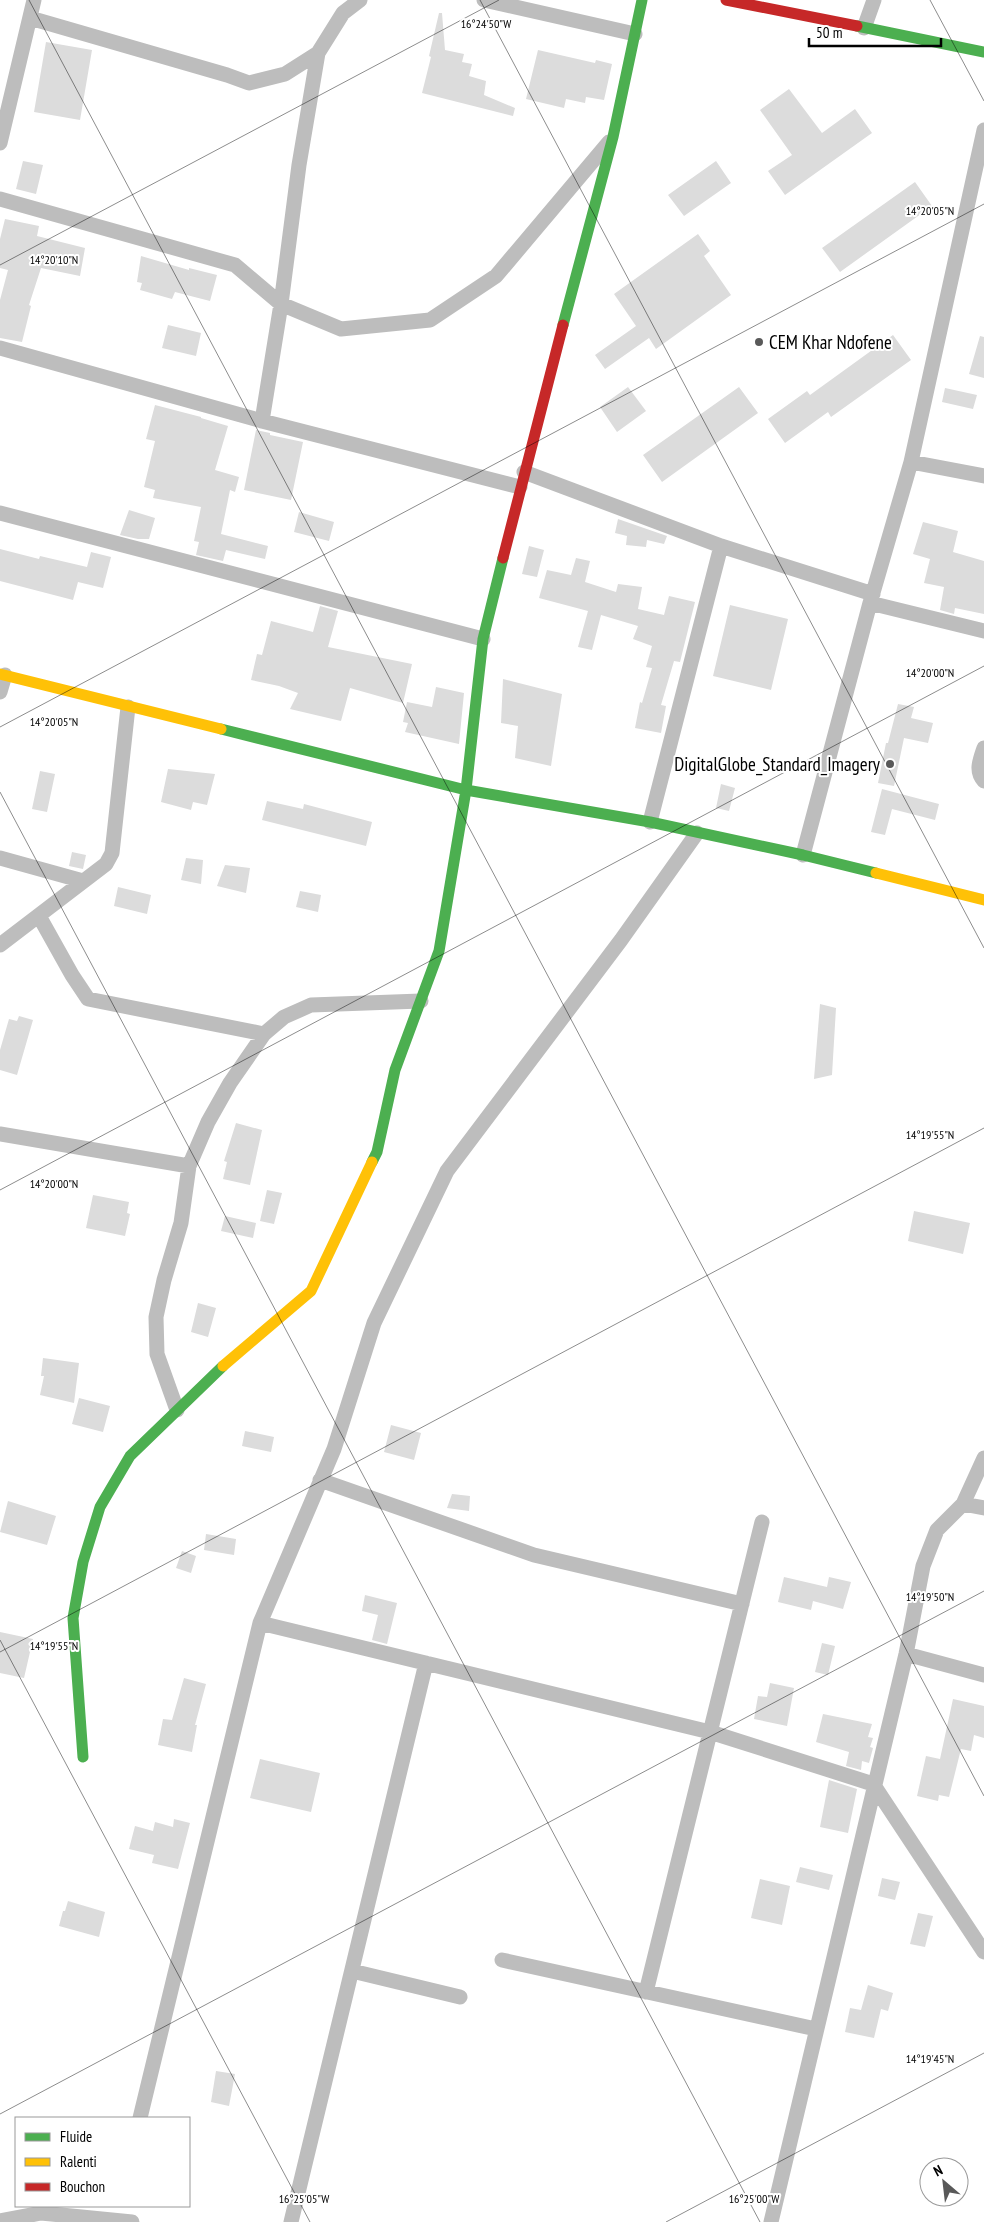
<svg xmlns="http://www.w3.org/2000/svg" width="984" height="2222" viewBox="0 0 984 2222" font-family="'PT Sans Narrow',sans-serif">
  <rect width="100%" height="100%" fill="#fff"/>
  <!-- building -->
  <path fill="#dcdcdc" d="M 439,13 L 442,13 L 445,50 L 464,54 L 462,62 L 472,64 L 469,76 L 486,81 L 484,95 L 515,108 L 513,116 L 422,93 L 431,57 L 429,56 Z
    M 46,42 L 92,50 L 80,120 L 34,112 Z
    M 538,50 L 595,63 L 596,60 L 612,64 L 604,100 L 586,97 L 585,103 L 566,99 L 564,108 L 526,99 Z
    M 789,89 L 822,133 L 855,109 L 872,133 L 785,195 L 768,171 L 792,155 L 760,110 Z
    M 23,161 L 43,165 L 36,194 L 16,189 Z
    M 716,161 L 731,183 L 684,216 L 668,195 Z
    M 915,182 L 932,206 L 840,272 L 822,248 Z
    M 5,219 L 39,226 L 37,236 L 85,248 L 80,276 L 41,268 L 29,305 L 31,306 L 22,342 L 0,338 L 0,300 L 8,270 L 0,268 L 0,239 Z
    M 698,234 L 710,251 L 704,256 L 731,295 L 656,349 L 649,338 L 605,369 L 595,355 L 636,326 L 614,294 Z
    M 141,256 L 189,270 L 189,268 L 217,275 L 210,301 L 175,292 L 172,299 L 140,290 L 142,283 L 137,282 Z
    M 168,325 L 201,333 L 196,356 L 162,348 Z
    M 893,335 L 911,360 L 831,417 L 828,412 L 785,443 L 768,419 L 807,391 L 810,395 Z
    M 980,336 L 984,337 L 984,378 L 969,374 Z
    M 628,387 L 646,411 L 617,432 L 600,407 Z
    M 739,387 L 758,413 L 662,482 L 643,455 Z
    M 945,388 L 977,395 L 973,409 L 942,402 Z
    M 155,405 L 201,417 L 201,418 L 228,426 L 215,470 L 239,477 L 235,492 L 230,490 L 221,534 L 268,546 L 265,559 L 226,550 L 223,561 L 196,555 L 199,542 L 194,541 L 201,507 L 153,498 L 155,490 L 144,487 L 155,441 L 146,439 Z
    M 256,430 L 270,433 L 270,435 L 303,442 L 291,500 L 244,490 Z
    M 129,510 L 155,518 L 149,539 L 138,539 L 120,535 Z
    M 299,512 L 334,522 L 329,541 L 294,532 Z
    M 618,519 L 667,536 L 664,544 L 647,540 L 646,547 L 626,545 L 627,536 L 615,533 Z
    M 923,522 L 958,531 L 953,552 L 984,561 L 984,614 L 955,608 L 954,614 L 940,610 L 944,587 L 924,583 L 930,559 L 913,554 Z
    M 529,546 L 544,550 L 537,577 L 522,574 Z
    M 0,549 L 39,559 L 40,556 L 87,567 L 91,552 L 111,557 L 103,588 L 78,582 L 73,600 L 0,581 Z
    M 576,558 L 590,561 L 585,582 L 616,592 L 618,584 L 642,587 L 638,609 L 664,615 L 669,596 L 695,602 L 680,662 L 674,661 L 661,705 L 666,706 L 661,733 L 635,728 L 640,702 L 642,703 L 652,668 L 646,667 L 652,646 L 633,639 L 638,626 L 601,615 L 592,650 L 578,647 L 588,611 L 539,598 L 547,570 L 571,575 Z
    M 730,605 L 788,619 L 771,690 L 713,676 Z
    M 320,606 L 338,611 L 328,647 L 412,664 L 403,703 L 350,688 L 341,721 L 290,709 L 298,693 L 279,686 L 251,680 L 257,654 L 262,655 L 271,621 L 313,632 Z
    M 503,679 L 562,694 L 551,766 L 515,758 L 518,726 L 501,723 Z
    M 436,687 L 464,693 L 459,744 L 405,732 L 408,723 L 403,722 L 407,702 L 432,707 Z
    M 898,704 L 914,707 L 911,718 L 933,723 L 928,743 L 904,738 L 894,786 L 878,783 L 886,743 L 888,743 Z
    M 168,769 L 215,774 L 207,805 L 193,802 L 191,810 L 161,802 Z
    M 40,771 L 55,774 L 47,812 L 32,809 Z
    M 721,784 L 735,788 L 729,811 L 716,808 Z
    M 882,789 L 939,804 L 935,820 L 892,809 L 885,835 L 871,832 Z
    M 267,801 L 303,809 L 304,804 L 372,822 L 366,846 L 262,820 Z
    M 72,852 L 86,855 L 83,869 L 69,866 Z
    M 186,858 L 203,860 L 201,884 L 181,880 Z
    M 225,865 L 250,868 L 246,893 L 217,886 Z
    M 118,887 L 151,895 L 147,914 L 114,906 Z
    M 300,891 L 321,895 L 318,912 L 296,907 Z
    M 820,1004 L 836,1008 L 832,1075 L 814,1079 Z
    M 19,1016 L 33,1020 L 17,1075 L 0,1070 L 0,1050 L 9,1019 L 17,1021 Z
    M 236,1123 L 262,1130 L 250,1185 L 223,1179 L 227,1162 L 224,1161 Z
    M 267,1190 L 282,1193 L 274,1224 L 260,1221 Z
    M 93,1195 L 129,1202 L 127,1213 L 130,1214 L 125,1236 L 86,1228 Z
    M 914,1211 L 970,1223 L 963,1254 L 908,1241 Z
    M 225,1216 L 256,1223 L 253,1238 L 221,1231 Z
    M 198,1303 L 216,1308 L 208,1337 L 191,1332 Z
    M 43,1358 L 79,1363 L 74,1403 L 40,1395 L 44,1376 L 41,1376 Z
    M 79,1398 L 110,1406 L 103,1432 L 72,1424 Z
    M 391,1425 L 421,1433 L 414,1460 L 384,1452 Z
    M 245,1431 L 274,1437 L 271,1452 L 242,1446 Z
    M 452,1494 L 470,1496 L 469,1511 L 447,1508 Z
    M 8,1501 L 56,1516 L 47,1545 L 0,1532 Z
    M 206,1534 L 236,1539 L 234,1555 L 204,1550 Z
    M 182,1551 L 196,1556 L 191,1573 L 176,1568 Z
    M 784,1577 L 827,1587 L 829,1577 L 851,1582 L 843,1609 L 813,1601 L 811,1610 L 778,1602 Z
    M 365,1595 L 397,1603 L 387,1644 L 372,1640 L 378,1615 L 362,1611 Z
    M 0,1632 L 33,1639 L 24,1678 L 0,1673 Z
    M 822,1643 L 835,1646 L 828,1675 L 815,1672 Z
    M 184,1678 L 206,1684 L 195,1725 L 197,1725 L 192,1752 L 158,1745 L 163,1719 L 172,1720 Z
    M 770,1683 L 794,1688 L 787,1726 L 754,1719 L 758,1696 L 767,1697 Z
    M 953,1699 L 984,1706 L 984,1738 L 974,1735 L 971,1751 L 961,1749 L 949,1797 L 939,1795 L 938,1801 L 917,1796 L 926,1756 L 940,1759 Z
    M 823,1714 L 872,1724 L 868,1737 L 873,1738 L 870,1747 L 873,1748 L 869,1763 L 862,1761 L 861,1770 L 846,1766 L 849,1752 L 816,1742 Z
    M 260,1759 L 320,1773 L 311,1812 L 250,1798 Z
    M 829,1780 L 857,1789 L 848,1833 L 820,1827 Z
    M 174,1819 L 190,1823 L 178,1869 L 152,1863 L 154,1855 L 129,1849 L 135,1826 L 153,1831 L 155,1822 L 173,1827 Z
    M 800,1867 L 833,1875 L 829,1890 L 796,1882 Z
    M 882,1878 L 900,1882 L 895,1900 L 878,1896 Z
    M 760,1879 L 790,1886 L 782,1925 L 751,1918 Z
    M 68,1901 L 105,1912 L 99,1937 L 59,1926 L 63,1911 L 65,1911 Z
    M 918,1913 L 933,1916 L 925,1947 L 910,1944 Z
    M 868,1985 L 893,1993 L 888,2011 L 881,2009 L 874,2038 L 845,2032 L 850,2008 L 861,2010 Z
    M 216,2071 L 235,2074 L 229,2106 L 211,2102 Z"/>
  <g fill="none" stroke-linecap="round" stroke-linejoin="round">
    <!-- street -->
    <path stroke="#bdbdbd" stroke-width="15" d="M 484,0 L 635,34
      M 30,18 L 227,75 L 249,83 L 285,74 L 318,53
      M 864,28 L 874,0
      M 0,143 L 34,0
      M 0,199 L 235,265 L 281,304 L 341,329 L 430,320 L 496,276 L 609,142
      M 0,348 L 262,421 L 520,487
      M 262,421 L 281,304 L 299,165 L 318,53 L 343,13 L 360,0
      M 911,462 L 984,476
      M 524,472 L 721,546
      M 0,513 L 483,639
      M 870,603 L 984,631
      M 0,692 L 5,675
      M 984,748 C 980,760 975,771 984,781
      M 650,822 L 721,546 L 873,594
      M 803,855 L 870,603 L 911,462 L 984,130
      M 0,858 L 83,881
      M 39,916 L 72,975 L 88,999 L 264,1034
      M 0,945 L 106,864 L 112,853 L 128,707
      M 0,1134 L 189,1166
      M 177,1410 L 157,1354 L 156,1317 L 164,1280 L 181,1223 L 189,1166 L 208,1122 L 230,1083 L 264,1034 L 284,1017 L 311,1005 L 421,1001
      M 320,1480 L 534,1555 L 742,1604
      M 963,1504 L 984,1508
      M 260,1623 L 710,1732 L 873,1784 L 984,1952
      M 906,1654 L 984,1675
      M 502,1960 L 816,2029
      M 352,1971 L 460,1997
      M 646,1992 L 762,1522
      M 140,2118 L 260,1623 L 334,1449 L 374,1323 L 447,1171 L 621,940 L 697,833
      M 0,2221 L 41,2213 L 132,2222
      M 291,2222 L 426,1663
      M 771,2222 L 906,1654 L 923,1566 L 937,1530 L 963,1504 L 984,1458"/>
    <!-- fast -->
    <path stroke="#4caf50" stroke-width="11" d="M 857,26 L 984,52
      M 563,325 L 613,137 L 642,0
      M 221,729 L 466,790 L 650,822 L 803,855 L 876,873
      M 372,1162 L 377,1152 L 395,1070 L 439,951 L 466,790 L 483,639 L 503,558
      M 83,1757 L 73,1618 L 83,1562 L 100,1507 L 130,1456 L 223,1366"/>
    <!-- slow -->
    <path stroke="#ffc107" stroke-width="11" d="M 0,674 L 221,729
      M 876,873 L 984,900
      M 223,1366 L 311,1291 L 372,1162"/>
    <!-- jam -->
    <path stroke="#c62828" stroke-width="11" d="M 726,0 L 857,26
      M 503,558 L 563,325"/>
  </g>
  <!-- ticks -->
  <path fill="none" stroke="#000" stroke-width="1" stroke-opacity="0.45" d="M 29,0 L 984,1796M 480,0 L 984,948M 930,0 L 984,101M 0,265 L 499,0M 0,727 L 984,204M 0,792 L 760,2222M 0,1190 L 984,666M 0,1640 L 310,2222M 0,1652 L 984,1128M 0,2114 L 984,1591M 666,2222 L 984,2053"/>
  <!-- markers -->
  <g fill="#595959" stroke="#fff" stroke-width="2">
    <circle cx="759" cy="342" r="5"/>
    <circle cx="890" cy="764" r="5"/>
  </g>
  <g text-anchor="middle" stroke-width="4" stroke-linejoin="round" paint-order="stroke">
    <!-- poi labels -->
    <g font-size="19" fill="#000" stroke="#fff" text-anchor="start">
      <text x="769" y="349">CEM Khar Ndofene</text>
      <text x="880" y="771" text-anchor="end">DigitalGlobe_Standard_Imagery</text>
    </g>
  </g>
  <g font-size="12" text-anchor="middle" fill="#000" stroke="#fff" stroke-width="4" stroke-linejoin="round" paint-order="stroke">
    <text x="486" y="28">16°24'50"W</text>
    <text x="930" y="215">14°20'05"N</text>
    <text x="54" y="264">14°20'10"N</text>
    <text x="930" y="677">14°20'00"N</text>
    <text x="54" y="726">14°20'05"N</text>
    <text x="930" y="1139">14°19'55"N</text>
    <text x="54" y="1188">14°20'00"N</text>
    <text x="930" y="1601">14°19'50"N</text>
    <text x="54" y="1650">14°19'55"N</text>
    <text x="930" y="2063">14°19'45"N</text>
    <text x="304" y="2203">16°25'05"W</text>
    <text x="754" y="2203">16°25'00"W</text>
  </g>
  <!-- legend -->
  <rect x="15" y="2117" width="175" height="90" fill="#ffffff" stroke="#999999"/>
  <rect x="25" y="2133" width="25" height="8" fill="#4caf50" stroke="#999999"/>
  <text x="60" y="2142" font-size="15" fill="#000000">Fluide</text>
  <rect x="25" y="2158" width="25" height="8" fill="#ffc107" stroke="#999999"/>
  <text x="60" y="2167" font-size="15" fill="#000000">Ralenti</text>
  <rect x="25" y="2183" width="25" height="8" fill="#c62828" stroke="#999999"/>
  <text x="60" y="2192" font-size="15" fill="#000000">Bouchon</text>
  <!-- north arrow -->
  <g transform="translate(944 2182) rotate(332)"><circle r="24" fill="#ffffff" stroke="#999999"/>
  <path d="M0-4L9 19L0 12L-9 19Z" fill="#595959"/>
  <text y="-8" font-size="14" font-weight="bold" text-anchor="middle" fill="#000000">N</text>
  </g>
  <!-- scale -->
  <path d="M809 38v8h132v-8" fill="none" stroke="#000000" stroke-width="2.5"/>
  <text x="816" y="38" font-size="15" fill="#000000" stroke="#ffffff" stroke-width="4" paint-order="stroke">50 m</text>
</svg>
